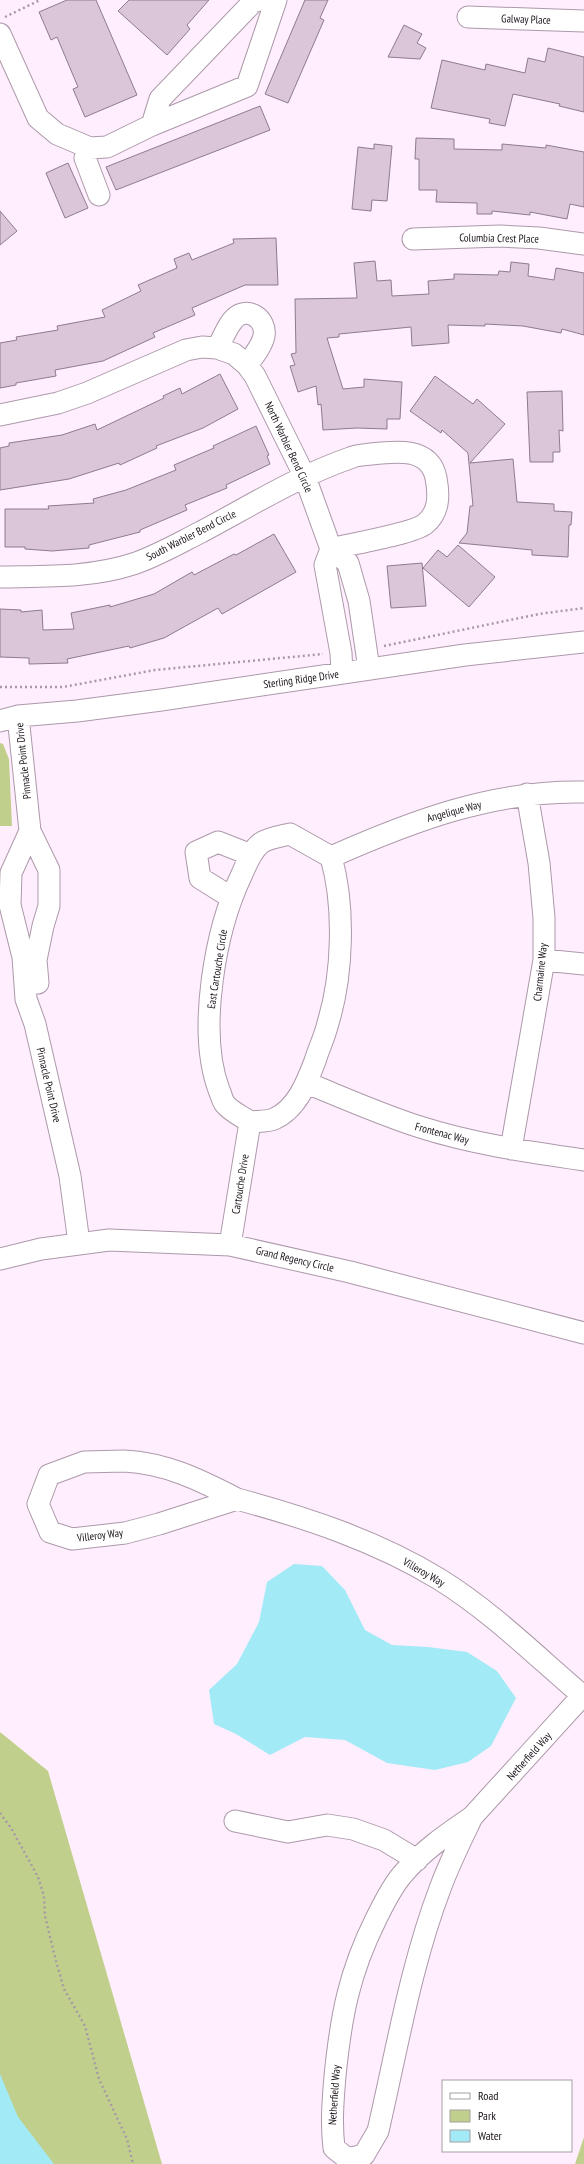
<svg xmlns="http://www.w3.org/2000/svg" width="584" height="2164" viewBox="0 0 584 2164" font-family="'PT Sans Narrow',sans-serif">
  <rect width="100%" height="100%" fill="#ffeefd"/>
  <!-- green -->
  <path fill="#c0d08c" d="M 0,743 L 3,744 L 9,759 L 12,826 L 0,826 Z
    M 0,1732 L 48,1771 L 162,2164 L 0,2164 Z
    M 584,2137 L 584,2164 L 575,2164 Z"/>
  <!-- water -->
  <path fill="#a3eaf7" d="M 294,1564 L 322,1566 L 345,1590 L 365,1630 L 392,1645 L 428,1647 L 467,1652 L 497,1671 L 516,1698 L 491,1746 L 468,1762 L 435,1770 L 387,1763 L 345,1740 L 305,1737 L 270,1755 L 236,1734 L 214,1724 L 209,1690 L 237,1664 L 259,1622 L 267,1582 Z
    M 0,2074 L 18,2117 L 54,2164 L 0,2164 Z"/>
  <!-- building -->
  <path fill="#dbc6d9" stroke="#8e7b8c" d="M 67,0 L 96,0 L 137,95 L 85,117 L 73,89 L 78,87 L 57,37 L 51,40 L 39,12 Z
    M 129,0 L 209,0 L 187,25 L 190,29 L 167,55 L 118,11 Z
    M 305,0 L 328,0 L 320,18 L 324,20 L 288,103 L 265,94 Z
    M 404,25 L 422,34 L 417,43 L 426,48 L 420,59 L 388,57 Z
    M 548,48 L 584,57 L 584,112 L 559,106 L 560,104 L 513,94 L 505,126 L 489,123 L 490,119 L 431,108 L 442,60 L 485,70 L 486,64 L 525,73 L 528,58 L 545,62 Z
    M 260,106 L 270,130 L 116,190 L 106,167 Z
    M 416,138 L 454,139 L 454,149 L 502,150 L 502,144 L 546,148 L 546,145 L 584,152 L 584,207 L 570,204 L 567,219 L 530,212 L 530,215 L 492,211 L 492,214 L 477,214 L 477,203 L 436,202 L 437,190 L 419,190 L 419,159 L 415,159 Z
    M 374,144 L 392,146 L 387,201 L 372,200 L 371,211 L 352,209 L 358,147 L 374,149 Z
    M 68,163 L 88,208 L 65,218 L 46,173 Z
    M 0,211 L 17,231 L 0,245 Z
    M 276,238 L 278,285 L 245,285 L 192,308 L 195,315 L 153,333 L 155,337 L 103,361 L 55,370 L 56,376 L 16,383 L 16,385 L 0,388 L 0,343 L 17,340 L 16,337 L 58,330 L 57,326 L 105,317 L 102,310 L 141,291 L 138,285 L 177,268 L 174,259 L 189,253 L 192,260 L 234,243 L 233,239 Z
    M 375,261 L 377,281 L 391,280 L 392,296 L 429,294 L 428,281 L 454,279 L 454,274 L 498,275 L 499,271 L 510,272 L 511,262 L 529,264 L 528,276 L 554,280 L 556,268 L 584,273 L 584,335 L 562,329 L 561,333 L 523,326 L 485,324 L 485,326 L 448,325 L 449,343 L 412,346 L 411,327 L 339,334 L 339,337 L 327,338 L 343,389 L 364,387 L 364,379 L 402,382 L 400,419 L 387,419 L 387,429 L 357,428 L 323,430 L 321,404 L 318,405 L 316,386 L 298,392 L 290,366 L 295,365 L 291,354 L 296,353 L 295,299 L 357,298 L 354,263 Z
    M 220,374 L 238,409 L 203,428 L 156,446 L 157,448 L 120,465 L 119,463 L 69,479 L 0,490 L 0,448 L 9,446 L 9,443 L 62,435 L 95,424 L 97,430 L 164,398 L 163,396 L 180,388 L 182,394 Z
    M 435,376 L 473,404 L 477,399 L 505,424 L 470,463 L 513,459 L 517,502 L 554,504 L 554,511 L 572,512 L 571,525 L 569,525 L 568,557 L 532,555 L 532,550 L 459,543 L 467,533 L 470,506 L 473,506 L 468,453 L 442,430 L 441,433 L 410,411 Z
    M 562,391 L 563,431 L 559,430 L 560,452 L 553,452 L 553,462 L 530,462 L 527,392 Z
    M 256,426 L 269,455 L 267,456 L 270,464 L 226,485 L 227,488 L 185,505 L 187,510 L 140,530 L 140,532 L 89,545 L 89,548 L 52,551 L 25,549 L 25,547 L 5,547 L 5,509 L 49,509 L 48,506 L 94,503 L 93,499 L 126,490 L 176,470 L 174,465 L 214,448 L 213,446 Z
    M 274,534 L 296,572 L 222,614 L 218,608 L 164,638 L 130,648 L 129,646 L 67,659 L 68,663 L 29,664 L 29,658 L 0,657 L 0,609 L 21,610 L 21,612 L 42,610 L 43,630 L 74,629 L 71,613 L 110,605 L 110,607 L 154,594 L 192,572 L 194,575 L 234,554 L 236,555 Z
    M 458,545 L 495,577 L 469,607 L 423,568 L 438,550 L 447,557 Z
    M 422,563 L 426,606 L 391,608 L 387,566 Z"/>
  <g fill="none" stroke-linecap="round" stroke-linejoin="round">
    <!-- minor casing -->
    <g stroke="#ac99aa" stroke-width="23">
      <path id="minor" d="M 468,17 L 584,21
        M 0,34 L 38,118 L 57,134 L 90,148 L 107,147 L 152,125 L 247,86 L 276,0
        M 152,125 L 160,99 L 253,2 L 259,0
        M 90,148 L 85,158 L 99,195
        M 413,239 L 500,236 L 539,238 L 584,244
        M 217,348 C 223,339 227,326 234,319 C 247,305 267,319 264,336 C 262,346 253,357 247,365
        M 0,415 L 58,403 L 87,393 L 186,350 L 202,347 L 217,348 L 234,354 L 247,365 L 255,376 L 305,477 L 331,549 L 348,563 L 359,601 L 369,669
        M 331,549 L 325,565 L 341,653 L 342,673
        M 0,577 C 45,576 90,578 133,564 C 157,556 179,543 201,532 C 250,506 298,476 350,458 C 356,455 364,455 371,454 C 396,451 430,447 436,478 C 439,494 440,512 425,524 C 412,534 350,544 331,549
        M 18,716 L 30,831 L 49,870 L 49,906 L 43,926 L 36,960 L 38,983
        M 0,721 L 18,716 L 77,711 L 161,700 L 465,655 L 584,642
        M 30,831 L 11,873 L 10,905 L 23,957 L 26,999 L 35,1024 L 70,1176 L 79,1243
        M 331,857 C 412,821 494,790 584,792
        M 232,898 L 200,878 L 196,852 L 218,842 L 251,855
        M 544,960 L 584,964
        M 307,1083 C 344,1098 382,1115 420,1127 C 473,1144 529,1152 584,1160
        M 250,1122 C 243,1117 230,1111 225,1104 C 222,1100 221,1094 219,1090 C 197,1031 215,930 242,874 C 247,863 251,851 261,843 C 268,838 281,836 290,834 L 331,857
        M 250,1122 C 257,1121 267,1122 274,1119 C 297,1109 307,1082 315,1061 C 319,1048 325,1036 328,1023 C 343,974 345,906 331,857
        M 511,1149 L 544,960 L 544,918 L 539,863 L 527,794
        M 230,1245 L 250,1122
        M 0,1259 L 41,1249 L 109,1240 L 230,1245 L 350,1272 L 584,1333
        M 124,1461 C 166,1463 200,1480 237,1499 L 159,1524 L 125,1533 L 72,1539 L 50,1532 L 38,1504 L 49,1475 L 84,1462 Z
        M 237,1499 C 307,1518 377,1541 439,1579 C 491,1611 536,1656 583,1696
        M 472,1817 C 461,1840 450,1862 441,1886 C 411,1964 397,2049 378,2131 L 364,2155 L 348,2159 L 334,2148 C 331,2123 333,2100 335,2076 C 341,2016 349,1973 376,1919 C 384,1903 391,1888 402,1875 C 422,1851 447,1834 472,1817 Z
        M 472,1817 L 584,1694
        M 235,1821 L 288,1832 L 327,1825 L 353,1829 L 384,1840 L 417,1860"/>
    </g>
    <!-- path -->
    <path stroke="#a79aa6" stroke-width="2.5" stroke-dasharray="2 3" stroke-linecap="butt" d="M 5,17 L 40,0
      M 384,646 L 539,614 L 584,608
      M 0,687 L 63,687 L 155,670 L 323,654
      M 0,1813 L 11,1828 L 38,1877 L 44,1896 L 45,1916 L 56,1961 L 64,1989 L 85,2026 L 99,2079 L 127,2139 L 133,2164"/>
    <!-- minor -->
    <use href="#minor" stroke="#fff" stroke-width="21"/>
  </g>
  <g text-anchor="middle" stroke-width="4" stroke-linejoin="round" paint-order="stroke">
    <!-- street labels -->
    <g font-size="11" fill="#1a131a" stroke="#fff">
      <text transform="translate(526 19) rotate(2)" y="4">Galway Place</text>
      <text transform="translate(499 238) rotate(1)" y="4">Columbia Crest Place</text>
      <text transform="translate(289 447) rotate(65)" y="4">North Warbler Bend Circle</text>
      <text transform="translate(191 535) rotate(-27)" y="4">South Warbler Bend Circle</text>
      <text transform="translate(301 679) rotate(-8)" y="4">Sterling Ridge Drive</text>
      <text transform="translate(23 761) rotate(-96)" y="4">Pinnacle Point Drive</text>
      <text transform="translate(454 811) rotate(-15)" y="4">Angelique Way</text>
      <text transform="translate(217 969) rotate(-81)" y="4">East Cartouche Circle</text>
      <text transform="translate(540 972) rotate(-84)" y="4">Charmaine Way</text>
      <text transform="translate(49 1085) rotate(77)" y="4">Pinnacle Point Drive</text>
      <text transform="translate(442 1133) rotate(15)" y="4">Frontenac Way</text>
      <text transform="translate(240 1184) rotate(-81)" y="4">Cartouche Drive</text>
      <text transform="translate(295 1259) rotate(13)" y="4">Grand Regency Circle</text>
      <text transform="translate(100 1535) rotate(-7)" y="4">Villeroy Way</text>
      <text transform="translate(424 1572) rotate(30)" y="4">Villeroy Way</text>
      <text transform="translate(529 1756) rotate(-48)" y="4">Netherfield Way</text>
      <text transform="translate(334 2095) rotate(-86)" y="4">Netherfield Way</text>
    </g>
  </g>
  <!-- legend -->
  <rect x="442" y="2080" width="130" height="72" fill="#ffffff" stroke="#a3a1a3"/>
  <rect x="450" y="2093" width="20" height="6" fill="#ffffff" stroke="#a3a1a3"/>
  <text x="478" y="2100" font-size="12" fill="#1a131a">Road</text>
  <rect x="450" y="2110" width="20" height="12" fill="#c0d08c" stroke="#a3a1a3"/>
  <text x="478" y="2120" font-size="12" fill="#1a131a">Park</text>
  <rect x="450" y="2130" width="20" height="12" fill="#a3eaf7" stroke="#a3a1a3"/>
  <text x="478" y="2140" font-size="12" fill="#1a131a">Water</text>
</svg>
